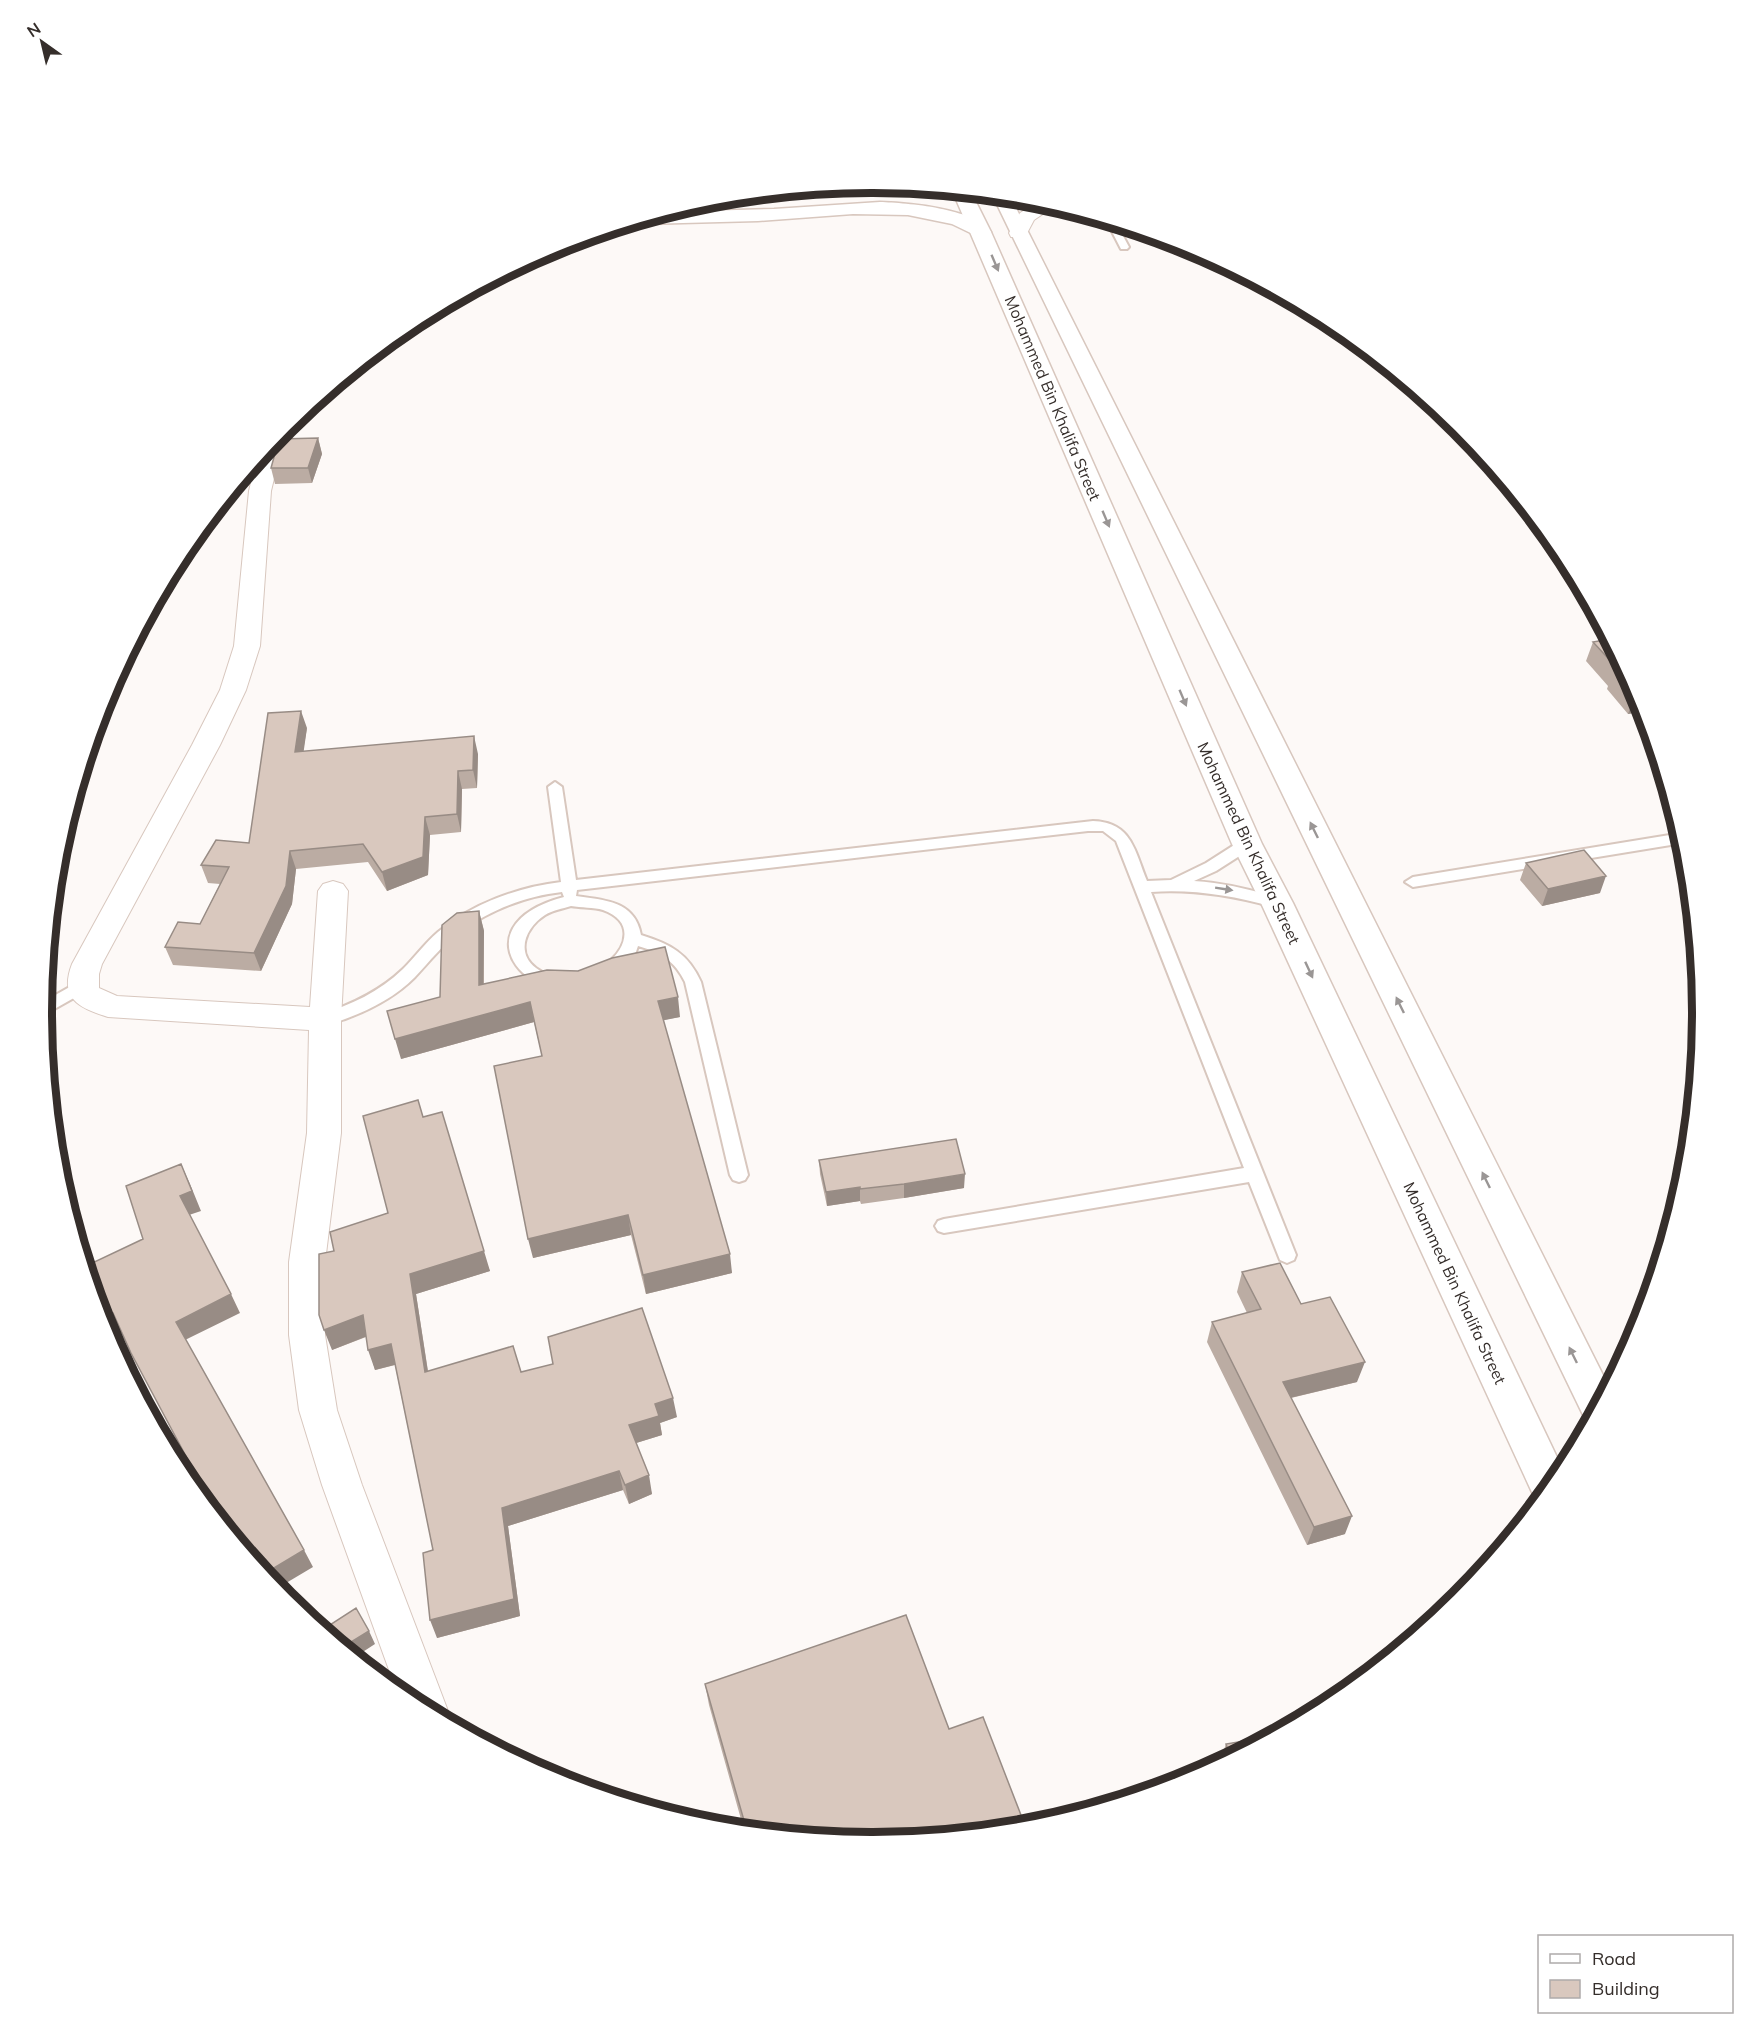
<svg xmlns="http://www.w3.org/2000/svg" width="1745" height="2025" viewBox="0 0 1745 2025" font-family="Mulish,sans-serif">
  <rect width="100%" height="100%" fill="#fdf9f7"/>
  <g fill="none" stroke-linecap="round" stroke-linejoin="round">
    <!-- service casing -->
    <g stroke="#d8c7be" stroke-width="4">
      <path id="service" d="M 1106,220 L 1116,223 L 1129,247 L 1127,249 L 1121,249 Z
        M 555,782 L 562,787 L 576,880 L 1093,821 C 1132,822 1135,852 1147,881 L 1171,880 L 1206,863 L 1242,840 L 1252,840 L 1255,844 L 1252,848 L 1216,871 L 1194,881 C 1225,883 1253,890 1282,899 L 1285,903 L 1282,907 L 1277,908 C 1235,896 1195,889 1151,892 L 1296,1255 L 1294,1260 L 1287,1263 L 1280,1260 L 1249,1182 L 944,1233 L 938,1231 L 935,1226 L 938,1221 L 944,1219 L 1244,1168 L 1116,841 L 1103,831 L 1088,831 L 577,890 L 576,896 C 605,900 635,901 641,935 C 670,944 688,953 701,982 L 748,1175 L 745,1180 L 739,1182 L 733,1180 L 730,1175 L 685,982 C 675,961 660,952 638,946 C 634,961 621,972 608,979 C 535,1022 451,927 564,897 L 562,892 C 526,896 490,910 461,931 C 443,944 430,961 415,977 C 395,997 372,1009 345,1019 C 337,1022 328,1026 319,1023 L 317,1019 L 319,1015 C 351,1005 379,992 403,969 C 415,957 425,943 438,932 C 472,904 518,887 561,882 L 548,787 ZM 571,906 C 581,908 594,907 603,910 C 662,931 586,1005 536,968 C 515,952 526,927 545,915 C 553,910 562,909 571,906 Z
        M 1682,833 L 1683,843 L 1413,887 L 1405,882 L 1413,877 Z
        M 82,980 L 88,982 L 90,986 L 88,990 L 42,1016 L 43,1002 Z"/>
    </g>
    <!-- minor casing -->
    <g stroke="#d8c7be" stroke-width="2">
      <path id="minor" d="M 1040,200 L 1056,205 L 1034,220 L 1025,237 L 1011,237 L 1009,233 L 1020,213 Z
        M 285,425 L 292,430 L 279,458 L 271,491 L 260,646 L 246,690 L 220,745 L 102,964 L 99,974 L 99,988 L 117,996 L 310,1007 L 318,891 L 323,884 L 333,881 L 343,884 L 348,891 L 341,1019 L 341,1133 L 325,1262 L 325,1335 L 337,1410 L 362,1485 L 448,1711 L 444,1720 L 411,1703 L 397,1692 L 322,1485 L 299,1410 L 289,1335 L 289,1262 L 307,1133 L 309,1030 L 108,1017 C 78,1008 59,998 72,964 L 192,745 L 220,690 L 234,646 L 249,491 L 256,461 Z"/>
    </g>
    <!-- tertiary casing -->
    <g stroke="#d8c7be" stroke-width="3">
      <path id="tertiary" d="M 880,202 C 907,203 974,208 991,232 L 988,236 L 981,238 L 952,224 L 908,215 L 853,214 L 758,221 L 645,224 L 637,220 L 663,212 L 774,209 Z"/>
    </g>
    <!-- trunk casing -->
    <g stroke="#d8c7be" stroke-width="3">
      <path id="trunk" d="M 952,190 L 971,192 L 991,232 L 1262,844 L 1293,903 L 1564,1472 L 1540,1503 L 1536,1501 L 1261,903 L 1232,844 Z
        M 992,194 L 1010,196 L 1609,1387 L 1591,1422 L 1585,1419 Z"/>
    </g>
    <!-- service -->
    <use href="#service" fill="#fff" fill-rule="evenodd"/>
    <!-- minor -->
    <use href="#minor" fill="#fff" fill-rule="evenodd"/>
    <!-- tertiary -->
    <use href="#tertiary" fill="#fff" fill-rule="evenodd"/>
    <!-- trunk -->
    <use href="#trunk" fill="#fff" fill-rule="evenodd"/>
  </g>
  <!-- wall -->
  <path fill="#bbaca3" d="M 318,438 L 322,454 L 312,483 L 275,484 L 271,468 Z
    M 1610,639 L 1640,695 L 1645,711 L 1628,714 L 1607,689 L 1608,686 L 1586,661 L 1593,642 Z
    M 307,728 L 303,751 L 478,754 L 477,788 L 462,789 L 461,832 L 430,835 L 428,875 L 387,891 L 368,862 L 296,869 L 292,904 L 261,971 L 173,965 L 165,947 L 200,924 L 220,884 L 208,883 L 201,865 L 249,843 Z
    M 1526,863 L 1600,893 L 1542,906 L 1520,880 Z
    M 479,911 L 484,931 L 484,984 L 680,1017 L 663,1020 L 732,1273 L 646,1294 L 631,1235 L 533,1258 L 542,1056 L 534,1022 L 401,1059 L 440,997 Z
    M 423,1117 L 490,1271 L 416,1294 L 428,1371 L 521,1372 L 677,1417 L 660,1423 L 662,1435 L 636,1443 L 652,1494 L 629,1504 L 623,1490 L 508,1526 L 520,1616 L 437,1638 L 433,1550 L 395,1365 L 375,1370 L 366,1337 L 332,1350 L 334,1251 L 388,1213 Z
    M 819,1160 L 964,1188 L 904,1198 L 861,1204 L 860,1201 L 827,1206 L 820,1174 Z
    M 1242,1272 L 1301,1304 L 1357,1382 L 1291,1398 L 1345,1534 L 1307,1545 L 1207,1342 L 1212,1322 L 1247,1313 L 1237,1292 Z
    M 705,1684 L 949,1729 L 872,1843 L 744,1830 L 709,1705 Z
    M 1273,1736 L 1219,1764 L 1226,1744 Z"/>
  <!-- shaded-wall -->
  <path fill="#988c85" d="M 318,438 L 322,454 L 312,483 L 308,468 Z
    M 1639,694 L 1645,711 L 1628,714 L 1635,695 Z
    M 301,711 L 307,728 L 301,770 L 295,752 Z
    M 474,736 L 478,754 L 477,788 L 473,770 Z
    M 458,771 L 462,789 L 461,832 L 457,814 Z
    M 425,817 L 430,835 L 428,875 L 387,891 L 382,872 Z
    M 290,851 L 296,869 L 292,904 L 261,971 L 254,953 Z
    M 1606,876 L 1600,893 L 1542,906 L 1548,889 Z
    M 479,911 L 484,931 L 483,1005 L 479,985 Z
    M 678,997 L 680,1017 L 660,1021 L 658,1001 Z
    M 530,1002 L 534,1022 L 401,1059 L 395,1039 Z
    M 181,1164 L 190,1184 L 201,1211 L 189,1215 L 180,1196 Z
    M 965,1174 L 964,1188 L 904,1198 L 904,1184 Z
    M 860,1187 L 860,1201 L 827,1206 L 826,1192 Z
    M 628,1215 L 631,1235 L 533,1258 L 528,1239 Z
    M 484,1251 L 490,1271 L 416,1294 L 431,1392 L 425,1372 L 410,1274 Z
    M 730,1254 L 732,1273 L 646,1294 L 643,1275 Z
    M 231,1294 L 240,1313 L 185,1340 L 176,1322 Z
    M 113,1313 L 123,1332 L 109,1338 L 105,1330 L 102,1318 Z
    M 363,1315 L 370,1335 L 332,1350 L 324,1330 Z
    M 391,1344 L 398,1364 L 375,1370 L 368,1350 Z
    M 1365,1362 L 1357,1382 L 1277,1401 L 1283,1382 Z
    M 673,1398 L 677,1417 L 660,1423 L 662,1435 L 633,1444 L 629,1425 L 655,1404 Z
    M 619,1471 L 623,1490 L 508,1526 L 520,1616 L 437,1638 L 430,1620 L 502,1508 Z
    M 649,1475 L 652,1494 L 629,1504 L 625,1485 Z
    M 1352,1516 L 1345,1534 L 1307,1545 L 1314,1527 Z
    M 304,1550 L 313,1567 L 276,1589 L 264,1574 Z
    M 369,1631 L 375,1644 L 355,1657 L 343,1647 Z"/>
  <!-- building -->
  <path fill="#d9c8be" stroke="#988c85" stroke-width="1.5" d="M 318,438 L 308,468 L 271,468 L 279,439 Z
    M 1610,639 L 1639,694 L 1635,695 L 1614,670 L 1618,669 L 1593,642 Z
    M 301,711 L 295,752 L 474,736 L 473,770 L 458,771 L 457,814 L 425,817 L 423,857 L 382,872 L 363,844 L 290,851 L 286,886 L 254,953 L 165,947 L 178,922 L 200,924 L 229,867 L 201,865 L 216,840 L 249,843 L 268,713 Z
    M 1584,850 L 1606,876 L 1548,889 L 1526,863 Z
    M 479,911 L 479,985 L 547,970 L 578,971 L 612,958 L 665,947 L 678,997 L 658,1001 L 730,1254 L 643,1275 L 628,1215 L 528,1239 L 494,1066 L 542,1056 L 530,1002 L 395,1039 L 387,1011 L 440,997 L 442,925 L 457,913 Z
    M 418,1100 L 423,1117 L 442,1112 L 484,1251 L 410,1274 L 425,1372 L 513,1346 L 521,1372 L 553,1364 L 548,1337 L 642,1308 L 673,1398 L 655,1404 L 659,1416 L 629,1425 L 649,1475 L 625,1485 L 619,1471 L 502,1508 L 514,1599 L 430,1620 L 423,1553 L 433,1550 L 391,1344 L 368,1350 L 363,1315 L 324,1330 L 319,1315 L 319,1254 L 334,1251 L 330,1232 L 388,1213 L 363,1116 Z
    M 956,1139 L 965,1174 L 904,1184 L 860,1189 L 860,1187 L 826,1192 L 819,1160 Z
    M 181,1164 L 192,1191 L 180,1196 L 231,1294 L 176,1322 L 304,1550 L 264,1574 L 221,1522 L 131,1353 L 113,1313 L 102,1318 L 87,1270 L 92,1268 L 90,1264 L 143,1239 L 126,1186 Z
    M 1280,1263 L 1301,1304 L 1330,1297 L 1365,1362 L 1283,1382 L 1352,1516 L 1314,1527 L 1212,1322 L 1261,1309 L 1242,1272 Z
    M 356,1608 L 369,1631 L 343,1647 L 322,1630 Z
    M 906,1615 L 949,1729 L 983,1717 L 1026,1828 L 872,1843 L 747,1831 L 705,1684 Z
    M 1273,1736 L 1231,1758 L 1226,1744 Z"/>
  <!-- one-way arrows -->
  <defs><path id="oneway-solid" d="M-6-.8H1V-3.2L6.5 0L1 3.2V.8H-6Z" transform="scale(1.5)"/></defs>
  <g fill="#9a9695">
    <use href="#oneway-solid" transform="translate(995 263) rotate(67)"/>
    <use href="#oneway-solid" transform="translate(1106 519) rotate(67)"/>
    <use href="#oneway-solid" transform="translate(1183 698) rotate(67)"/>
    <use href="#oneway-solid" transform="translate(1314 830) rotate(-116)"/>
    <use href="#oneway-solid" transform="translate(1224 889) rotate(9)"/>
    <use href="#oneway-solid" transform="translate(1309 970) rotate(65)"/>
    <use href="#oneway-solid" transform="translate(1400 1005) rotate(-116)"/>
    <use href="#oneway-solid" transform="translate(1486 1180) rotate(-116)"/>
    <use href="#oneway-solid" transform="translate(1573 1355) rotate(-116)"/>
  </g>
  <g text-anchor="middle" stroke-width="4.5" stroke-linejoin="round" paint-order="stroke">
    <!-- street labels -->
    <g font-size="16" fill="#352e2b" stroke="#fff">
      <text transform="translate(1053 398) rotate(67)" y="6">Mohammed Bin Khalifa Street</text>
      <text transform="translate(1249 843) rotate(65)" y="6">Mohammed Bin Khalifa Street</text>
      <text transform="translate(1455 1283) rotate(65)" y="6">Mohammed Bin Khalifa Street</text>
    </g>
  </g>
  <!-- crop -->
  <path d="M0 0H1745V2025H0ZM871 193H873A819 819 0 0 1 1692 1012V1013A819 819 0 0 1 873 1832H871A819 819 0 0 1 52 1013V1012A819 819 0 0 1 871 193Z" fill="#fff" fill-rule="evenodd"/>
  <path fill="none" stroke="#352e2b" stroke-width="8" d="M871 193H873A819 819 0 0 1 1692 1012V1013A819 819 0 0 1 873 1832H871A819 819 0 0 1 52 1013V1012A819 819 0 0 1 871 193Z"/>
  <!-- legend -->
  <rect x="1538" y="1935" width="195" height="78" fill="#ffffff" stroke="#aeabaa" stroke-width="1.5"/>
  <rect x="1550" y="1954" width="30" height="9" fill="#ffffff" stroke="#aeabaa" stroke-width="1.5"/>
  <text x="1592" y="1965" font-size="18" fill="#352e2b">Road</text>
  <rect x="1550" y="1980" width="30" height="18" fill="#d9c8be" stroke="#aeabaa" stroke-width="1.5"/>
  <text x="1592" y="1995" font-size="18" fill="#352e2b">Building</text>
  <!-- north arrow -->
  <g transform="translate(42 42) rotate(326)" stroke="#ffffff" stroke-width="4.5" paint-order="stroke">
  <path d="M0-4.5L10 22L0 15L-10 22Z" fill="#352e2b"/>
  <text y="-9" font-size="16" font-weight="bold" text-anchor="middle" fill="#352e2b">N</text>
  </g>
</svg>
